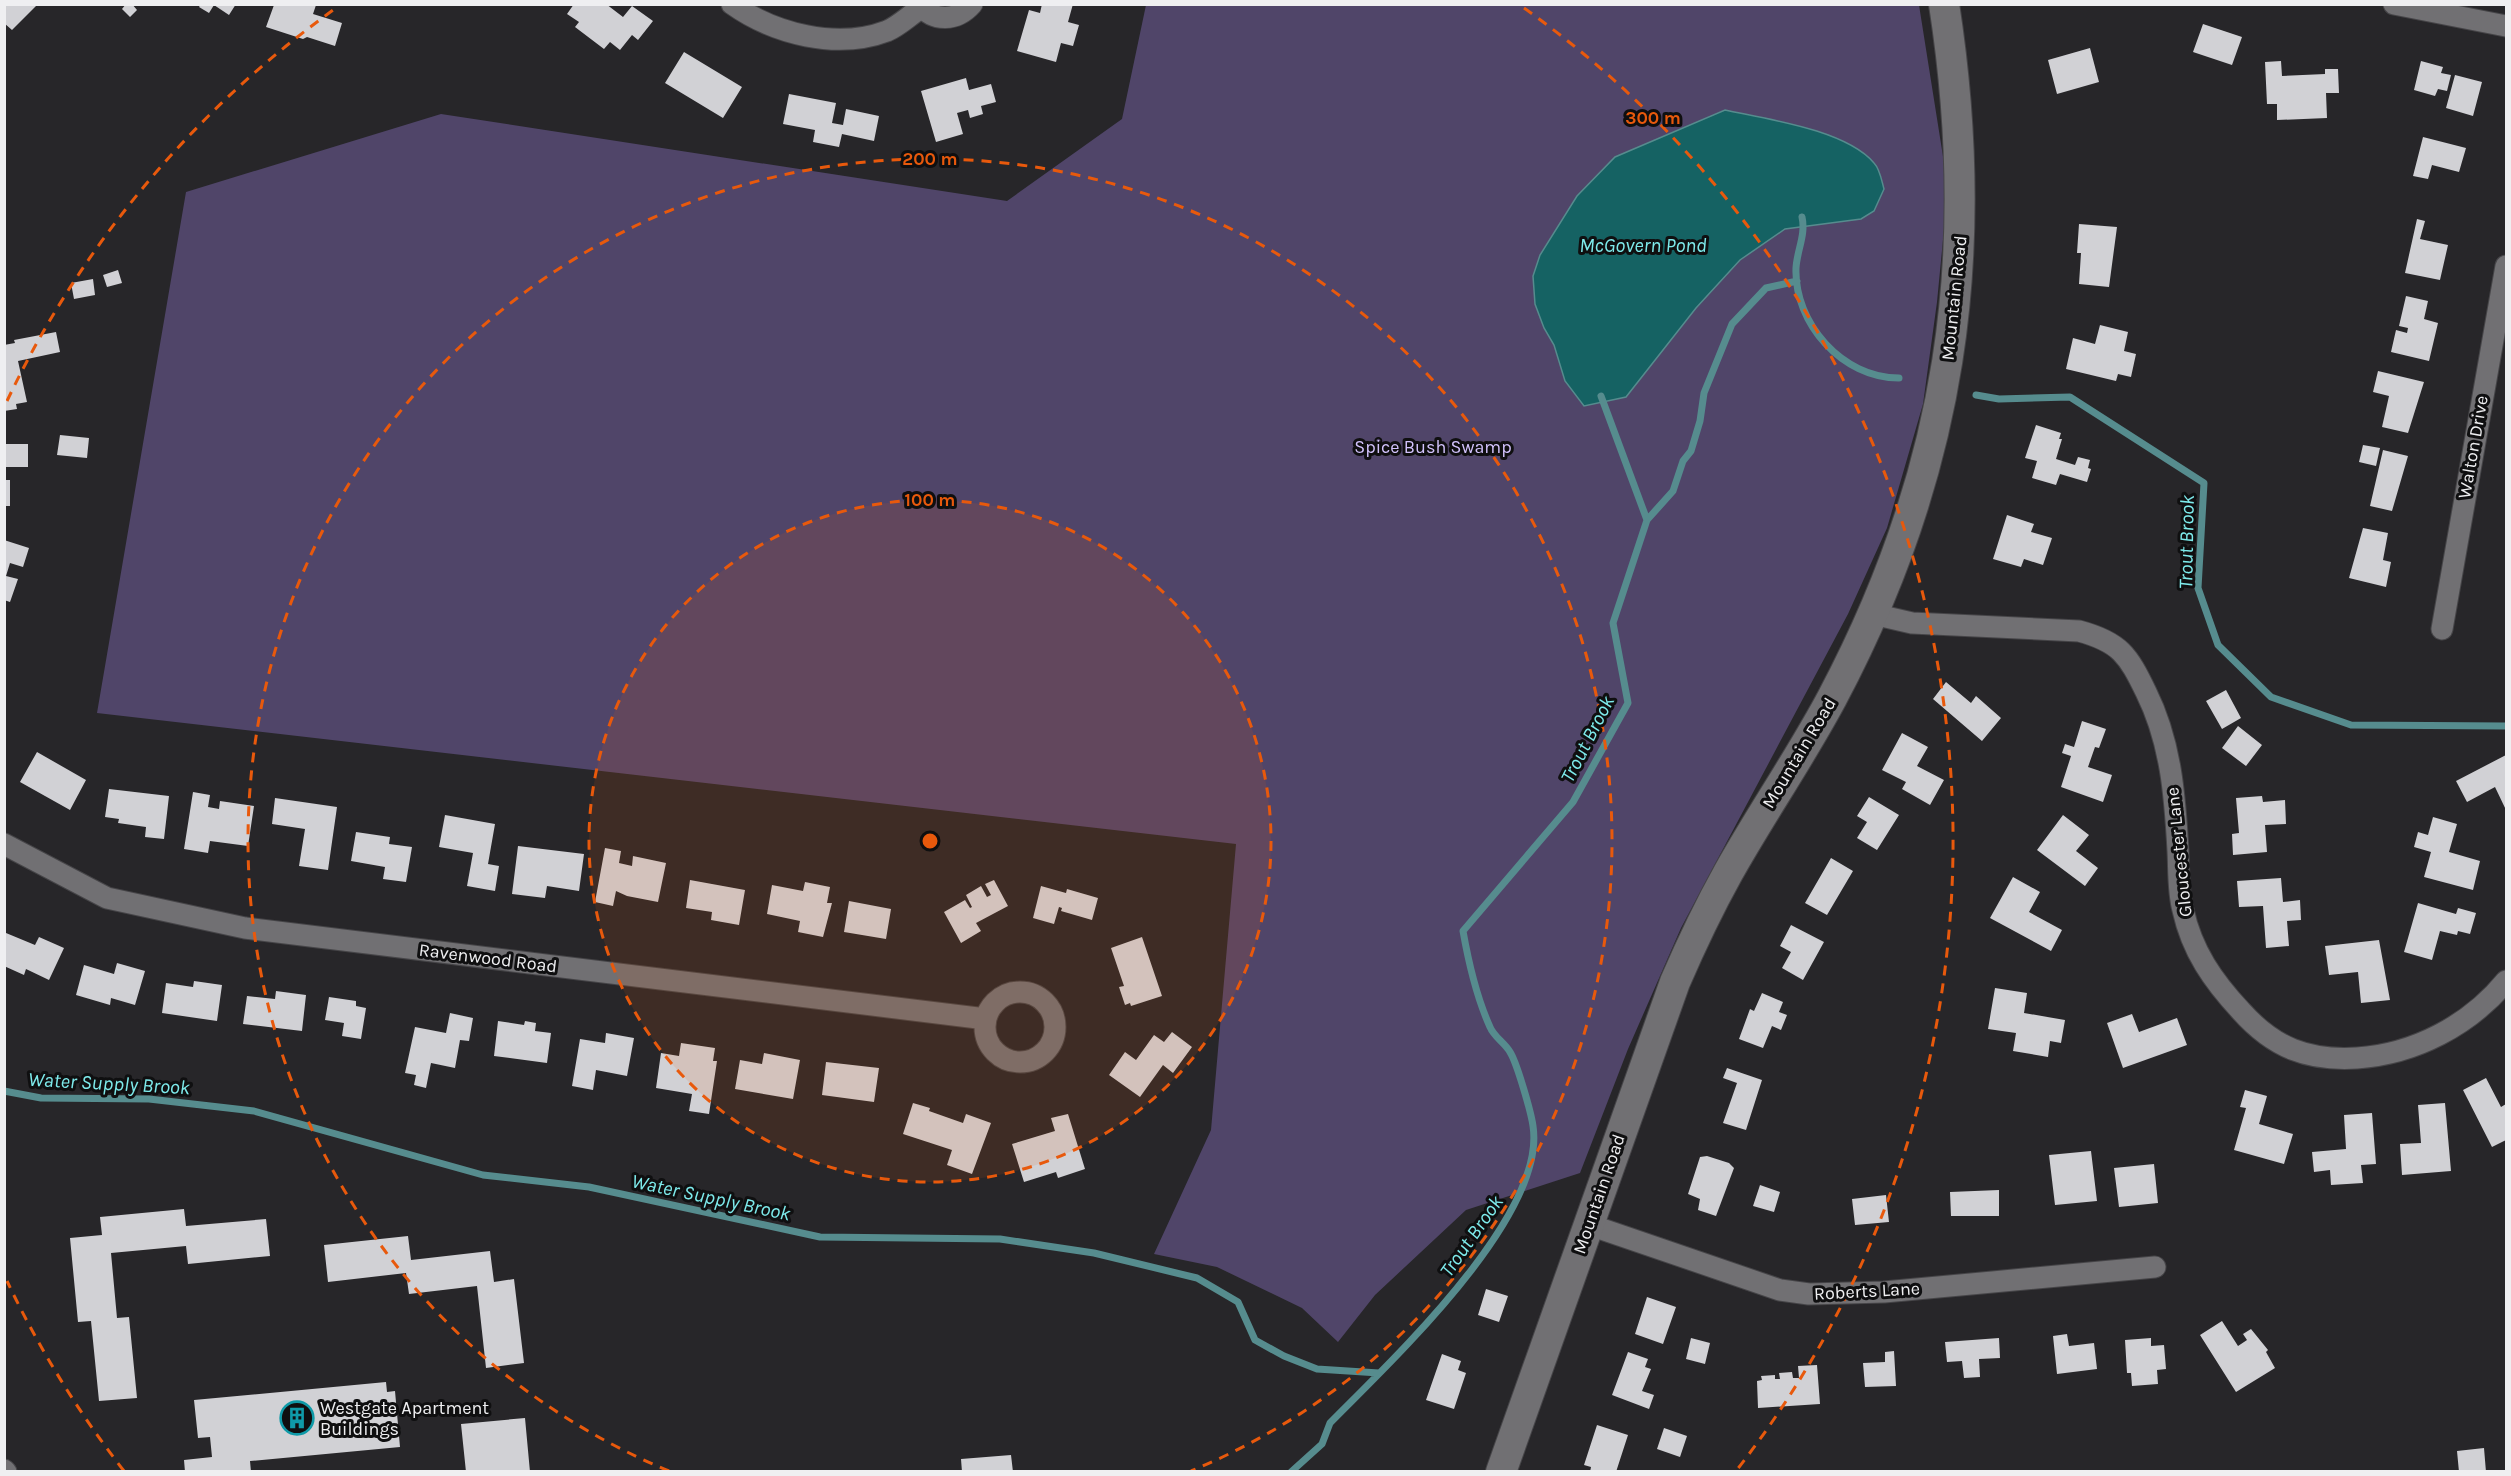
<svg xmlns="http://www.w3.org/2000/svg" width="2511" height="1476" viewBox="0 0 2511 1476" font-family="Karla,sans-serif">
  <rect width="100%" height="100%" fill="#272629"/>
  <!-- green -->
  <path fill="#504569" d="M 1146,5 L 1919,5 L 1948,188 L 1937,302 L 1923,404 L 1887,528 L 1848,614 L 1681,928 L 1628,1049 L 1580,1173 L 1466,1210 L 1375,1295 L 1338,1342 L 1302,1308 L 1217,1267 L 1154,1254 L 1211,1130 L 1236,844 L 97,713 L 186,192 L 441,114 L 1007,201 L 1122,119 Z"/>
  <!-- water -->
  <path fill="#156263" stroke="#568c8e" stroke-width="1.5" d="M 1725,110 C 1767,119 1846,130 1874,163 C 1880,169 1882,182 1884,189 L 1874,211 L 1861,219 L 1785,229 L 1740,260 L 1696,308 L 1626,397 L 1584,406 L 1565,381 L 1554,345 L 1544,328 L 1535,304 L 1533,276 L 1540,255 L 1577,196 L 1615,157 Z"/>
  <g fill="none" stroke-linecap="round" stroke-linejoin="round">
    <!-- stream -->
    <path stroke="#568c8e" stroke-width="7" d="M 1802,217 C 1806,235 1797,250 1796,268 C 1794,323 1842,378 1899,378
      M 1976,395 L 1999,399 L 2070,397 L 2204,483 L 2198,588 L 2218,645 L 2271,697 L 2351,725 L 2506,726
      M 1647,520 L 1673,491 L 1683,461 L 1691,451 L 1700,421 L 1704,393 L 1732,324 L 1766,288 L 1797,281
      M 4,1091 L 41,1098 L 149,1099 L 254,1111 L 483,1175 L 589,1187 L 820,1237 L 1000,1239 L 1094,1253 L 1197,1278 L 1238,1302 L 1255,1340 L 1284,1356 L 1317,1369 L 1379,1373
      M 1291,1472 L 1322,1444 L 1330,1423 C 1390,1362 1547,1216 1533,1126 C 1531,1112 1517,1063 1510,1052 C 1505,1043 1494,1037 1490,1027 C 1476,996 1469,965 1463,931 L 1573,802 L 1628,703 L 1613,623 L 1647,520 L 1601,396"/>
  </g>
  <!-- building -->
  <path fill="#d1d1d5" d="M 4,4 L 38,4 L 12,30 L 4,23 Z
    M 126,4 L 132,4 L 137,10 L 130,17 L 122,9 Z
    M 201,4 L 236,4 L 229,15 L 214,5 L 209,13 L 199,7 Z
    M 574,4 L 606,4 L 623,17 L 632,6 L 653,21 L 638,40 L 632,35 L 620,50 L 610,42 L 604,49 L 575,27 L 579,22 L 567,14 Z
    M 1042,4 L 1073,4 L 1068,22 L 1079,25 L 1073,46 L 1061,43 L 1056,62 L 1017,51 L 1029,10 L 1040,13 Z
    M 274,5 L 316,5 L 313,14 L 342,23 L 335,46 L 307,37 L 303,39 L 266,27 Z
    M 2203,24 L 2242,37 L 2232,65 L 2193,52 Z
    M 2090,48 L 2099,82 L 2057,94 L 2048,60 Z
    M 684,52 L 742,87 L 723,118 L 665,83 Z
    M 2281,61 L 2282,76 L 2325,74 L 2325,69 L 2338,69 L 2339,93 L 2326,93 L 2327,118 L 2277,120 L 2277,104 L 2267,104 L 2265,62 Z
    M 2421,61 L 2443,67 L 2441,73 L 2451,75 L 2447,91 L 2438,89 L 2435,96 L 2414,90 Z
    M 2455,75 L 2482,82 L 2473,116 L 2446,108 Z
    M 966,78 L 969,90 L 991,84 L 996,102 L 981,106 L 983,114 L 970,118 L 968,110 L 957,113 L 963,134 L 936,142 L 921,91 Z
    M 789,94 L 836,103 L 832,123 L 843,125 L 846,109 L 879,116 L 874,141 L 842,134 L 839,147 L 813,142 L 815,130 L 783,124 Z
    M 2423,137 L 2466,148 L 2459,172 L 2432,165 L 2428,179 L 2413,176 Z
    M 2417,219 L 2425,221 L 2420,239 L 2448,245 L 2440,280 L 2405,273 Z
    M 2079,224 L 2117,227 L 2109,287 L 2079,284 L 2081,253 L 2077,253 Z
    M 118,270 L 122,283 L 107,287 L 103,275 Z
    M 93,279 L 95,295 L 74,299 L 71,283 Z
    M 2406,296 L 2428,301 L 2424,319 L 2438,323 L 2429,361 L 2391,352 L 2396,330 L 2407,333 L 2408,328 L 2399,326 Z
    M 2100,325 L 2128,332 L 2124,351 L 2136,354 L 2131,377 L 2118,374 L 2116,381 L 2066,369 L 2073,338 L 2095,344 Z
    M 56,332 L 60,352 L 18,361 L 27,402 L 16,404 L 17,409 L 4,411 L 4,345 L 15,343 L 14,340 Z
    M 2378,371 L 2424,382 L 2408,433 L 2382,427 L 2389,396 L 2373,392 Z
    M 2036,425 L 2061,433 L 2059,439 L 2062,439 L 2056,459 L 2075,465 L 2078,457 L 2090,460 L 2088,468 L 2091,469 L 2087,482 L 2060,474 L 2056,485 L 2032,478 L 2037,461 L 2025,458 Z
    M 60,435 L 89,438 L 87,458 L 57,455 Z
    M 4,444 L 28,444 L 28,467 L 4,467 Z
    M 2363,445 L 2380,448 L 2376,466 L 2359,462 Z
    M 2383,450 L 2408,456 L 2392,511 L 2370,506 Z
    M 4,480 L 10,480 L 10,506 L 4,506 Z
    M 2007,515 L 2034,524 L 2031,532 L 2052,538 L 2043,565 L 2024,559 L 2021,567 L 1993,559 Z
    M 2363,528 L 2388,533 L 2383,560 L 2391,562 L 2386,587 L 2349,578 Z
    M 4,540 L 29,548 L 23,567 L 10,563 L 6,576 L 18,579 L 10,602 L 4,600 Z
    M 1946,682 L 1971,703 L 1976,696 L 2001,718 L 1982,741 L 1933,699 Z
    M 2226,690 L 2241,718 L 2222,729 L 2206,701 Z
    M 2082,721 L 2106,729 L 2099,748 L 2095,747 L 2088,767 L 2112,775 L 2103,802 L 2061,787 L 2071,756 L 2062,753 L 2065,744 L 2074,747 Z
    M 2238,726 L 2262,745 L 2246,766 L 2222,748 Z
    M 1902,733 L 1928,747 L 1917,766 L 1944,780 L 1930,805 L 1902,789 L 1906,782 L 1882,770 Z
    M 37,752 L 86,780 L 70,810 L 20,782 Z
    M 2506,755 L 2506,810 L 2495,787 L 2467,802 L 2456,781 Z
    M 109,789 L 169,796 L 164,839 L 145,837 L 146,827 L 118,823 L 119,819 L 105,817 Z
    M 193,792 L 210,795 L 208,807 L 219,809 L 220,801 L 254,806 L 248,846 L 210,841 L 208,853 L 184,849 Z
    M 2262,796 L 2263,802 L 2285,800 L 2286,824 L 2265,825 L 2267,852 L 2233,855 L 2232,834 L 2239,833 L 2236,798 Z
    M 1869,797 L 1899,815 L 1877,850 L 1857,838 L 1867,822 L 1857,816 Z
    M 275,798 L 337,807 L 328,870 L 299,866 L 305,829 L 272,824 Z
    M 445,815 L 495,824 L 488,864 L 499,866 L 495,891 L 467,886 L 473,853 L 439,847 Z
    M 2063,815 L 2089,835 L 2076,851 L 2098,868 L 2085,886 L 2037,850 Z
    M 2433,817 L 2457,824 L 2449,852 L 2480,861 L 2473,890 L 2424,877 L 2431,852 L 2414,847 L 2418,832 L 2428,835 Z
    M 356,832 L 390,837 L 389,844 L 412,847 L 406,882 L 383,879 L 385,867 L 351,861 Z
    M 518,846 L 584,854 L 579,891 L 547,886 L 545,898 L 512,894 Z
    M 605,848 L 621,851 L 619,863 L 632,866 L 633,856 L 666,863 L 658,902 L 627,896 L 616,891 L 613,906 L 595,902 Z
    M 1831,858 L 1853,871 L 1827,915 L 1805,903 Z
    M 2013,877 L 2040,892 L 2029,912 L 2062,930 L 2051,951 L 1990,918 Z
    M 2281,878 L 2283,902 L 2300,900 L 2301,920 L 2287,921 L 2289,946 L 2266,948 L 2263,906 L 2239,907 L 2237,881 Z
    M 690,880 L 745,890 L 739,925 L 711,920 L 712,912 L 686,908 Z
    M 994,880 L 1008,906 L 976,923 L 981,931 L 961,943 L 944,912 L 965,900 L 970,908 L 972,907 L 966,895 L 981,886 L 987,897 L 991,895 L 985,884 Z
    M 805,882 L 830,887 L 827,903 L 832,903 L 823,937 L 798,932 L 800,921 L 767,914 L 772,885 L 803,891 Z
    M 1041,886 L 1066,893 L 1067,889 L 1098,898 L 1092,920 L 1061,911 L 1062,908 L 1059,907 L 1054,924 L 1033,918 Z
    M 849,901 L 891,909 L 886,939 L 844,932 Z
    M 2418,903 L 2456,914 L 2458,908 L 2476,913 L 2470,934 L 2458,931 L 2457,935 L 2440,931 L 2432,960 L 2404,952 Z
    M 1791,925 L 1824,942 L 1803,980 L 1782,968 L 1791,952 L 1780,946 Z
    M 6,933 L 35,945 L 39,937 L 64,948 L 49,980 L 26,969 L 24,975 L 4,966 Z
    M 1142,937 L 1162,996 L 1131,1006 L 1130,1003 L 1125,1005 L 1119,987 L 1124,986 L 1111,948 Z
    M 2379,940 L 2390,1000 L 2361,1003 L 2358,972 L 2329,975 L 2325,946 Z
    M 117,963 L 145,971 L 135,1005 L 111,998 L 110,1005 L 76,995 L 84,965 L 114,974 Z
    M 194,981 L 222,985 L 217,1021 L 162,1013 L 166,983 L 193,987 Z
    M 1995,988 L 2027,993 L 2024,1013 L 2065,1020 L 2061,1043 L 2050,1041 L 2048,1057 L 2013,1051 L 2016,1033 L 1988,1029 Z
    M 276,991 L 306,995 L 302,1031 L 243,1024 L 247,996 L 275,999 Z
    M 1762,993 L 1783,1002 L 1779,1012 L 1787,1015 L 1781,1030 L 1772,1026 L 1763,1048 L 1739,1039 L 1750,1009 L 1754,1011 Z
    M 329,997 L 356,1001 L 356,1006 L 366,1008 L 361,1039 L 342,1036 L 344,1023 L 325,1020 Z
    M 450,1013 L 473,1018 L 469,1041 L 460,1040 L 455,1068 L 431,1063 L 426,1088 L 414,1085 L 416,1075 L 405,1073 L 415,1027 L 446,1033 Z
    M 2132,1014 L 2139,1032 L 2177,1018 L 2187,1045 L 2123,1068 L 2107,1023 Z
    M 498,1021 L 524,1025 L 525,1021 L 536,1023 L 535,1031 L 551,1033 L 547,1063 L 494,1056 Z
    M 1172,1032 L 1192,1047 L 1173,1073 L 1163,1065 L 1140,1097 L 1109,1075 L 1125,1052 L 1136,1060 L 1154,1035 L 1164,1042 Z
    M 606,1033 L 634,1038 L 627,1076 L 596,1070 L 593,1090 L 572,1086 L 580,1039 L 605,1043 Z
    M 681,1043 L 715,1048 L 713,1061 L 717,1061 L 709,1114 L 689,1111 L 692,1094 L 656,1088 L 661,1053 L 679,1056 Z
    M 764,1053 L 800,1060 L 793,1099 L 735,1089 L 740,1060 L 762,1064 Z
    M 826,1062 L 879,1068 L 874,1102 L 822,1095 Z
    M 1727,1068 L 1762,1080 L 1746,1130 L 1723,1123 L 1737,1083 L 1723,1078 Z
    M 2486,1078 L 2501,1107 L 2506,1104 L 2506,1140 L 2492,1147 L 2463,1090 Z
    M 2245,1090 L 2267,1096 L 2259,1124 L 2293,1134 L 2284,1164 L 2234,1150 L 2246,1108 L 2240,1107 Z
    M 913,1103 L 930,1108 L 929,1111 L 963,1123 L 966,1114 L 991,1123 L 972,1174 L 947,1165 L 952,1150 L 903,1134 Z
    M 2445,1103 L 2451,1171 L 2402,1175 L 2400,1144 L 2421,1143 L 2418,1105 Z
    M 2372,1113 L 2376,1164 L 2361,1165 L 2363,1183 L 2331,1185 L 2330,1170 L 2314,1172 L 2312,1152 L 2346,1149 L 2344,1115 Z
    M 1068,1114 L 1085,1169 L 1058,1178 L 1056,1172 L 1024,1182 L 1012,1144 L 1055,1131 L 1051,1118 Z
    M 2091,1151 L 2097,1201 L 2055,1205 L 2049,1155 Z
    M 1707,1156 L 1729,1163 L 1734,1168 L 1716,1216 L 1698,1210 L 1700,1199 L 1688,1194 L 1700,1157 Z
    M 2154,1164 L 2158,1203 L 2119,1207 L 2114,1168 Z
    M 1760,1185 L 1780,1192 L 1774,1212 L 1753,1206 Z
    M 1999,1190 L 1999,1216 L 1951,1216 L 1950,1192 Z
    M 1886,1195 L 1889,1222 L 1855,1225 L 1852,1199 Z
    M 184,1209 L 186,1226 L 266,1219 L 270,1256 L 188,1264 L 186,1246 L 111,1253 L 117,1318 L 129,1317 L 137,1398 L 99,1401 L 91,1321 L 78,1322 L 70,1238 L 102,1235 L 100,1217 Z
    M 408,1236 L 411,1260 L 490,1251 L 494,1282 L 514,1279 L 524,1363 L 486,1368 L 477,1286 L 409,1294 L 406,1273 L 328,1282 L 324,1245 Z
    M 1486,1289 L 1508,1296 L 1499,1322 L 1478,1315 Z
    M 1647,1297 L 1676,1307 L 1663,1344 L 1635,1334 Z
    M 2222,1321 L 2238,1346 L 2247,1340 L 2243,1334 L 2251,1329 L 2268,1350 L 2266,1352 L 2275,1368 L 2236,1392 L 2200,1335 Z
    M 2067,1334 L 2069,1346 L 2094,1343 L 2097,1369 L 2057,1374 L 2053,1336 Z
    M 1691,1338 L 1710,1343 L 1705,1364 L 1686,1359 Z
    M 1999,1338 L 2000,1358 L 1979,1359 L 1980,1377 L 1964,1378 L 1962,1361 L 1947,1362 L 1945,1342 Z
    M 2151,1338 L 2151,1346 L 2164,1345 L 2166,1369 L 2157,1370 L 2158,1384 L 2132,1386 L 2131,1373 L 2127,1373 L 2125,1340 Z
    M 1894,1351 L 1896,1386 L 1865,1387 L 1863,1363 L 1885,1362 L 1885,1352 Z
    M 1628,1352 L 1648,1359 L 1645,1367 L 1651,1369 L 1642,1391 L 1654,1395 L 1649,1409 L 1612,1395 Z
    M 1442,1354 L 1461,1361 L 1458,1370 L 1466,1373 L 1454,1409 L 1426,1400 Z
    M 1817,1365 L 1820,1404 L 1758,1408 L 1757,1381 L 1762,1380 L 1761,1376 L 1775,1375 L 1775,1379 L 1780,1379 L 1779,1373 L 1792,1372 L 1793,1378 L 1799,1378 L 1798,1366 Z
    M 386,1382 L 387,1392 L 395,1391 L 400,1447 L 250,1461 L 251,1472 L 185,1472 L 184,1460 L 212,1457 L 210,1437 L 198,1438 L 194,1400 Z
    M 525,1418 L 530,1472 L 466,1472 L 461,1424 Z
    M 1597,1425 L 1628,1435 L 1616,1472 L 1590,1472 L 1591,1467 L 1584,1465 Z
    M 1664,1428 L 1687,1436 L 1680,1457 L 1657,1449 Z
    M 2484,1448 L 2486,1472 L 2459,1472 L 2457,1451 Z
    M 1011,1455 L 1013,1472 L 962,1472 L 961,1459 Z"/>
  <g fill="none" stroke-linecap="round" stroke-linejoin="round">
    <!-- minor casing -->
    <g stroke="#464548" stroke-width="23">
      <path id="minor" d="M 732,4 C 774,34 837,50 887,31 C 899,26 910,15 921,8
        M 919,4 C 934,23 957,21 972,4
        M 2394,4 L 2506,26
        M 1873,614 L 1912,623 L 2079,631 C 2120,642 2128,655 2146,692 C 2171,742 2175,796 2178,851 C 2179,870 2178,892 2183,910 C 2192,951 2213,981 2241,1011 C 2274,1048 2308,1061 2357,1058 C 2415,1054 2470,1025 2506,981
        M 2442,629 L 2506,266
        M 4,844 L 107,898 L 245,928 L 986,1019
        M985 1027a35 35 0 1 1 70 0a35 35 0 1 1-70 0Z
        M 1590,1225 L 1780,1290 L 1809,1294 L 1884,1292 L 2155,1267
        M 4,1470 L 6,1472"/>
    </g>
    <!-- secondary casing -->
    <g stroke="#464548" stroke-width="32">
      <path id="secondary" d="M 1501,1472 L 1675,982 C 1691,945 1708,909 1728,873 C 1761,814 1800,758 1832,698 C 1951,474 1983,255 1944,4"/>
    </g>
    <!-- minor -->
    <use href="#minor" stroke="#717073" stroke-width="21"/>
    <!-- secondary -->
    <use href="#secondary" stroke="#717073" stroke-width="30"/>
  </g>
  <!-- distance rings -->
  <circle cx="930" cy="841" r="341" fill="#e8590c" fill-opacity=".12"/>
  <g fill="none" stroke="#e8590c" stroke-width="3" stroke-dasharray="10 8">
    <circle cx="930" cy="841" r="341"/>
    <path d="M669 1471A682 682 0 1 1 1191 1471"/>
    <path d="M124 1471A1023 1023 0 0 1 7 1281M7 401A1023 1023 0 0 1 336 8M1524 8A1023 1023 0 0 1 1736 1471"/>
  </g>
  <!-- icons -->
  <defs>
    <g id="building-ring" transform="scale(1.725)"><circle r="9.5" fill="#0f0f10" stroke="#0f9aa8" stroke-width="1.5"/><path d="M-4-6H4V6H1V3H-1V6H-4ZM-2.5-4.3h1.7v1.8h-1.7ZM.8-4.3h1.7v1.8H.8ZM-2.5-1h1.7V.8h-1.7ZM.8-1h1.7V.8H.8Z" fill="#0f9aa8"/></g>
  </defs>
  <g fill-rule="evenodd">
    <use href="#building-ring" x="297" y="1418"/>
  </g>
  <g text-anchor="middle" stroke-width="6" stroke-linejoin="round" paint-order="stroke">
    <!-- street labels -->
    <g font-size="18" fill="#efeff1" stroke="#0f0f10">
      <text transform="translate(1954 298) rotate(-84)" y="6">Mountain Road</text>
      <text transform="translate(2473 447) rotate(-80)" y="6">Walton Drive</text>
      <text transform="translate(1799 753) rotate(-59)" y="6">Mountain Road</text>
      <text transform="translate(2179 852) rotate(-96)" y="6">Gloucester Lane</text>
      <text transform="translate(488 958) rotate(7)" y="6">Ravenwood Road</text>
      <text transform="translate(1599 1194) rotate(-71)" y="6">Mountain Road</text>
      <text transform="translate(1867 1291) rotate(-3)" y="6">Roberts Lane</text>
    </g>
    <!-- park labels -->
    <g font-size="18" fill="#d3c3fd" stroke="#0f0f10">
      <text x="1433" y="453">Spice Bush Swamp</text>
    </g>
    <!-- poi labels -->
    <g font-size="18" fill="#efeff1" stroke="#0f0f10" text-anchor="start">
      <text x="320" y="1414">Westgate Apartment<tspan x="320" dy="21">Buildings</tspan></text>
    </g>
    <!-- water labels -->
    <g font-size="20" font-style="italic" fill="#7eebec" stroke="#0f0f10">
      <text x="1643" y="252">McGovern Pond</text>
      <text transform="translate(2186 542) rotate(-89)" y="7">Trout Brook</text>
      <text transform="translate(1587 739) rotate(-63)" y="7">Trout Brook</text>
      <text transform="translate(109 1083) rotate(3)" y="7">Water Supply Brook</text>
      <text transform="translate(711 1197) rotate(12)" y="7">Water Supply Brook</text>
      <text transform="translate(1471 1236) rotate(-55)" y="7">Trout Brook</text>
    </g>
  </g>
  <circle cx="930" cy="841" r="9" fill="#e8590c" stroke="#0f0f10" stroke-width="3"/>
  <g font-size="18" text-anchor="middle" font-weight="bold" fill="#e8590c" stroke="#0f0f10" stroke-width="6" stroke-linejoin="round" paint-order="stroke">
    <text x="1653" y="124">300 m</text>
    <text x="930" y="165">200 m</text>
    <text x="930" y="506">100 m</text>
  </g>
  <!-- border -->
  <rect width="2511" height="1476" fill="none" stroke="#efeff1" stroke-width="12"/>
</svg>
